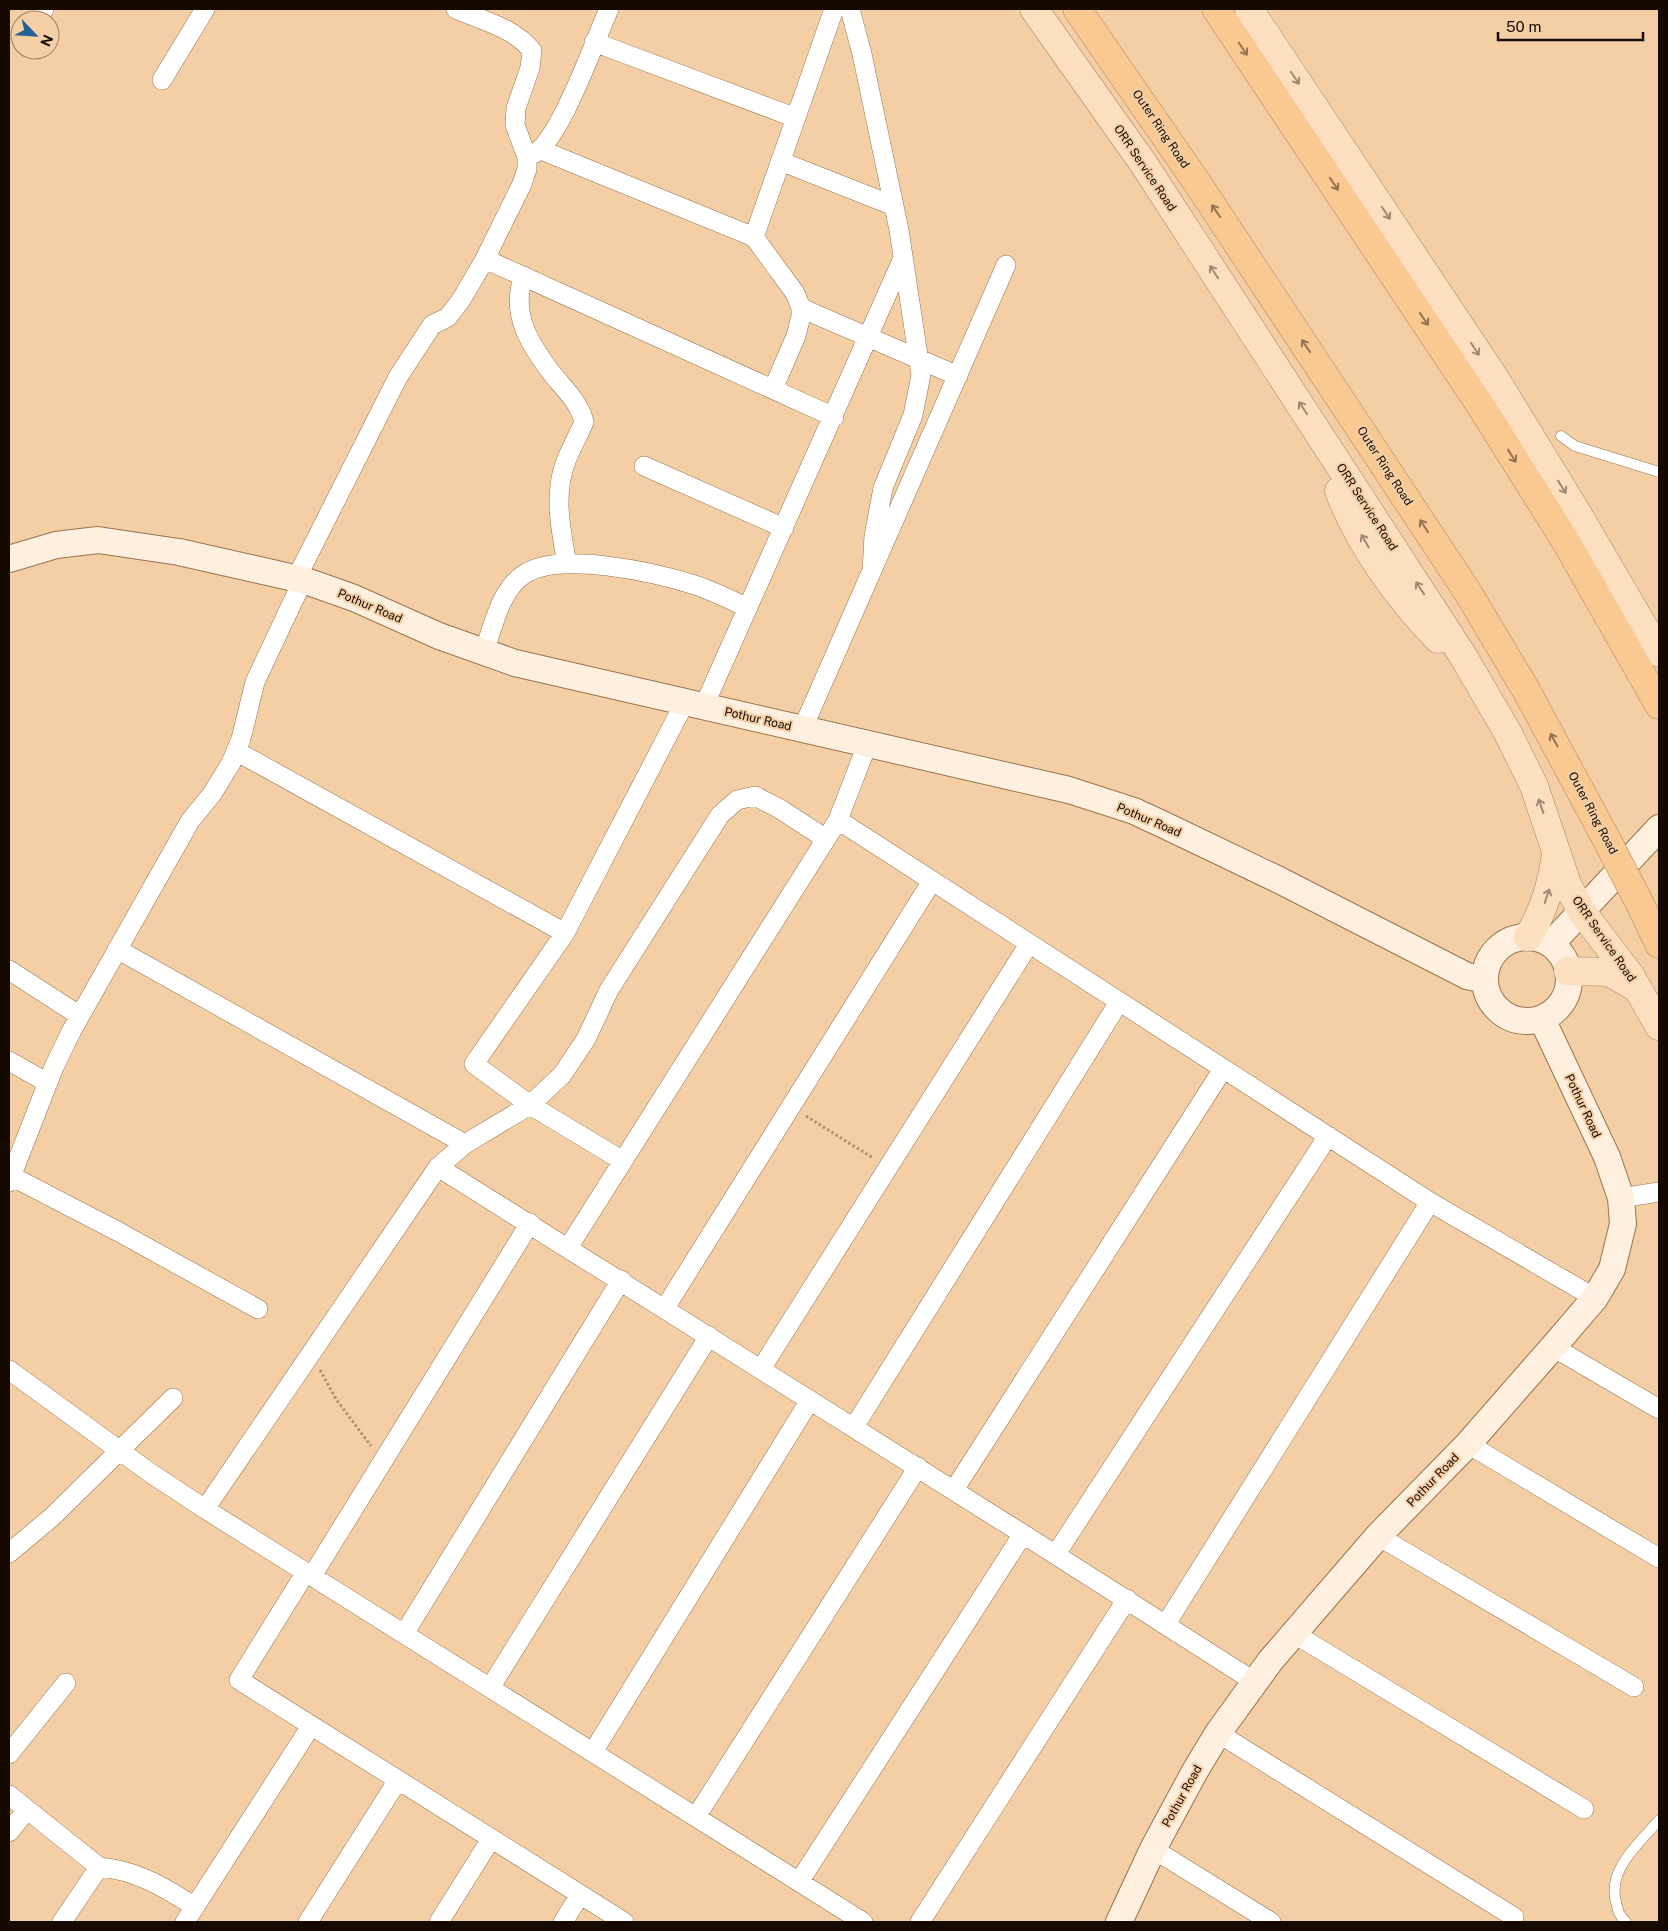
<svg xmlns="http://www.w3.org/2000/svg" width="1668" height="1931" viewBox="0 0 1668 1931" font-family="'Public Sans',sans-serif">
  <rect width="100%" height="100%" fill="#f4cfa6"/>
  <g fill="none" stroke-linecap="round" stroke-linejoin="round">
    <!-- lane casing -->
    <g stroke="#96744e" stroke-width="11">
      <path id="lane" d="M 1561,436 L 1575,446 L 1659,472
        M 1626,1922 C 1619,1916 1618,1911 1616,1902 C 1607,1869 1640,1843 1659,1820"/>
    </g>
    <!-- street casing -->
    <g stroke="#96744e" stroke-width="20">
      <path id="street" d="M 850,9 L 862,54 L 899,230 L 921,375 L 913,415 L 883,488 L 874,536 L 872,571
        M 42,12 L 44,9
        M 594,42 L 796,118
        M 162,80 L 205,9
        M 541,150 L 754,237 L 795,293 L 801,308 L 801,316 L 796,336 L 773,389
        M 531,155 C 558,147 596,37 609,9
        M 780,161 L 894,206
        M 754,237 L 834,9
        M 485,259 L 834,417
        M 524,276 C 510,312 529,343 550,371 C 563,388 579,401 584,422 C 578,436 571,448 566,461 C 553,494 561,531 567,564
        M 801,308 L 958,376
        M 644,466 L 784,528
        M 296,579 L 398,377 L 432,325 L 448,317 L 461,300 L 485,259 L 522,184 L 527,169 L 527,157 L 515,125 L 516,108 L 530,68 L 532,51 C 515,28 481,20 456,9
        M 484,652 C 493,627 500,591 523,575 C 558,550 657,573 695,585 C 713,591 731,600 748,608
        M 704,706 L 903,258
        M 802,730 L 1006,265
        M 236,751 L 565,933
        M 838,820 L 1430,1202 L 1595,1298
        M 117,949 L 465,1144
        M 9,970 L 80,1016
        M 9,1061 L 48,1083
        M 623,1161 L 530,1105 L 474,1064 L 565,933 L 685,702
        M 438,1167 L 1023,1534 L 1255,1682
        M 11,1176 L 119,1232 L 258,1309
        M 9,1182 L 54,1067 L 72,1030 L 190,821 L 212,794 L 231,763 L 241,739 L 255,682 L 303,580
        M 1621,1198 L 1659,1192
        M 568,1248 L 838,820 L 867,745
        M 665,1308 L 932,881
        M 1553,1347 L 1659,1409
        M 761,1369 L 1029,944
        M 9,1370 L 149,1472 L 205,1509 L 863,1922
        M 854,1427 L 1119,1002
        M 1468,1444 L 1659,1558
        M 954,1490 L 1223,1069
        M 205,1509 L 438,1167 L 465,1144 L 530,1105 L 562,1075 L 586,1039 L 609,990 L 720,815 L 737,800 L 755,796 L 780,809 L 826,839
        M 1378,1536 L 1634,1687
        M 9,1553 L 52,1517 L 173,1398
        M 1056,1554 L 1328,1136
        M 306,1572 L 239,1680 L 624,1922
        M 312,1576 L 530,1223
        M 1166,1624 L 1430,1202
        M 1293,1633 L 1584,1809
        M 404,1634 L 621,1280
        M 490,1688 L 709,1336
        M 1218,1733 L 1514,1917
        M 593,1752 L 810,1400
        M 9,1754 L 66,1683
        M 9,1795 L 99,1867 C 136,1870 164,1887 195,1907
        M 696,1817 L 918,1467
        M 9,1832 L 27,1810
        M 1153,1849 L 1271,1922
        M 799,1882 L 1023,1534
        M 62,1922 L 99,1867
        M 185,1922 L 311,1726
        M 308,1922 L 398,1780
        M 439,1922 L 491,1839
        M 563,1922 L 580,1895
        M 920,1922 L 1127,1599"/>
    </g>
    <!-- secondary casing -->
    <g stroke="#96744e" stroke-width="28">
      <path id="secondary" d="M 9,559 L 56,545 L 98,540 L 179,552 L 303,580 L 354,598 L 439,636 L 515,663 L 1069,790 L 1134,811 L 1162,824 L 1279,880 L 1467,976 L 1485,980
        M1485 979a42 42 0 1 1 84 0a42 42 0 1 1-84 0Z
        M 1551,944 L 1659,828
        M 1119,1922 L 1153,1849 L 1195,1771 L 1218,1733 L 1271,1660 L 1378,1536 L 1468,1444 L 1553,1347 L 1595,1298 L 1612,1269 L 1623,1224 L 1621,1198 L 1607,1157 L 1542,1019"/>
    </g>
    <!-- primary casing -->
    <g stroke="#aa865f" stroke-width="29">
      <path id="primary" d="M 1034,9 L 1143,163 L 1463,656 L 1508,733 L 1534,786 L 1567,884 L 1582,912 L 1630,975 L 1659,1026
        M 1249,9 L 1494,377 L 1576,511 L 1659,653
        M 1339,491 C 1359,544 1398,598 1438,639
        M 1528,937 C 1544,911 1552,884 1556,854
        M 1568,971 L 1609,972 L 1638,989"/>
    </g>
    <!-- highway casing -->
    <g stroke="#aa865f" stroke-width="29">
      <path id="highway" d="M 1077,9 L 1198,184 L 1467,591 L 1526,690 L 1609,844
        M 1216,9 L 1482,408 L 1566,542 L 1659,705
        M 1641,906 L 1659,944"/>
    </g>
    <!-- path -->
    <path stroke="#af9172" stroke-width="3" stroke-dasharray="2.5 2.5" stroke-linecap="butt" d="M 806,1116 L 873,1158
      M 320,1370 L 336,1399 L 371,1446"/>
    <!-- lane -->
    <use href="#lane" stroke="#fff" stroke-width="10"/>
    <!-- street -->
    <use href="#street" stroke="#fff" stroke-width="19"/>
    <!-- secondary -->
    <use href="#secondary" stroke="#feefde" stroke-width="26"/>
    <!-- primary -->
    <use href="#primary" stroke="#fcdfbe" stroke-width="28"/>
    <!-- highway -->
    <use href="#highway" stroke="#fac992" stroke-width="28"/>
    <!-- highway-bridge casing -->
    <g stroke="#aa865f" stroke-width="29" stroke-linecap="butt">
      <path id="highway-bridge" d="M 1609,844 L 1641,906"/>
    </g>
    <!-- highway-bridge -->
    <use href="#highway-bridge" stroke="#fac992" stroke-width="28"/>
  </g>
  <!-- one-way arrows -->
  <defs><path id="oneway-shaft" d="M-6 0H5M1.5-3L5.5 0L1.5 3" fill="none" stroke-width="1.6" stroke-linecap="round" stroke-linejoin="round" transform="scale(1.25)"/></defs>
  <g stroke="#937350">
    <use href="#oneway-shaft" transform="translate(1243 49) rotate(56)"/>
    <use href="#oneway-shaft" transform="translate(1334 184) rotate(56)"/>
    <use href="#oneway-shaft" transform="translate(1216 211) rotate(-124)"/>
    <use href="#oneway-shaft" transform="translate(1424 319) rotate(56)"/>
    <use href="#oneway-shaft" transform="translate(1306 346) rotate(-124)"/>
    <use href="#oneway-shaft" transform="translate(1512 456) rotate(58)"/>
    <use href="#oneway-shaft" transform="translate(1424 526) rotate(-123)"/>
    <use href="#oneway-shaft" transform="translate(1554 740) rotate(-119)"/>
  </g>
  <g stroke="#a08972">
    <use href="#oneway-shaft" transform="translate(1295 78) rotate(56)"/>
    <use href="#oneway-shaft" transform="translate(1386 213) rotate(56)"/>
    <use href="#oneway-shaft" transform="translate(1214 272) rotate(-123)"/>
    <use href="#oneway-shaft" transform="translate(1475 349) rotate(57)"/>
    <use href="#oneway-shaft" transform="translate(1303 408) rotate(-123)"/>
    <use href="#oneway-shaft" transform="translate(1562 487) rotate(58)"/>
    <use href="#oneway-shaft" transform="translate(1365 541) rotate(-120)"/>
    <use href="#oneway-shaft" transform="translate(1420 588) rotate(-123)"/>
    <use href="#oneway-shaft" transform="translate(1541 806) rotate(-109)"/>
    <use href="#oneway-shaft" transform="translate(1547 896) rotate(-72)"/>
  </g>
  <g text-anchor="middle" stroke-width="4" stroke-linejoin="round" paint-order="stroke">
    <!-- street labels -->
    <g font-size="12" fill="#150900" stroke="#f4cfa6">
      <text transform="translate(1161 129) rotate(56)" y="4">Outer Ring Road</text>
      <text transform="translate(1145 168) rotate(56)" y="4">ORR Service Road</text>
      <text transform="translate(1385 466) rotate(57)" y="4">Outer Ring Road</text>
      <text transform="translate(1367 507) rotate(57)" y="4">ORR Service Road</text>
      <text transform="translate(370 606) rotate(23)" y="4">Pothur Road</text>
      <text transform="translate(758 719) rotate(13)" y="4">Pothur Road</text>
      <text transform="translate(1593 813) rotate(62)" y="4">Outer Ring Road</text>
      <text transform="translate(1149 820) rotate(23)" y="4">Pothur Road</text>
      <text transform="translate(1604 939) rotate(55)" y="4">ORR Service Road</text>
      <text transform="translate(1583 1106) rotate(65)" y="4">Pothur Road</text>
      <text transform="translate(1433 1480) rotate(-46)" y="4">Pothur Road</text>
      <text transform="translate(1182 1796) rotate(-61)" y="4">Pothur Road</text>
    </g>
  </g>
  <!-- border -->
  <rect width="1668" height="1931" fill="none" stroke="#150900" stroke-width="20"/>
  <!-- north arrow -->
  <g transform="translate(35 35) rotate(115)"><circle r="24" fill="#f4cfa6" stroke="#9b8064"/>
  <path d="M0-4L9 19L0 12L-9 19Z" fill="#256198"/>
  <text y="-8" font-size="14" font-weight="bold" text-anchor="middle" fill="#150900">N</text>
  </g>
  <!-- scale -->
  <path d="M1498 32v8h145v-8" fill="none" stroke="#150900" stroke-width="2.5"/>
  <text x="1506" y="32" font-size="15" fill="#150900" stroke="#f4cfa6" stroke-width="4" paint-order="stroke">50 m</text>
</svg>
